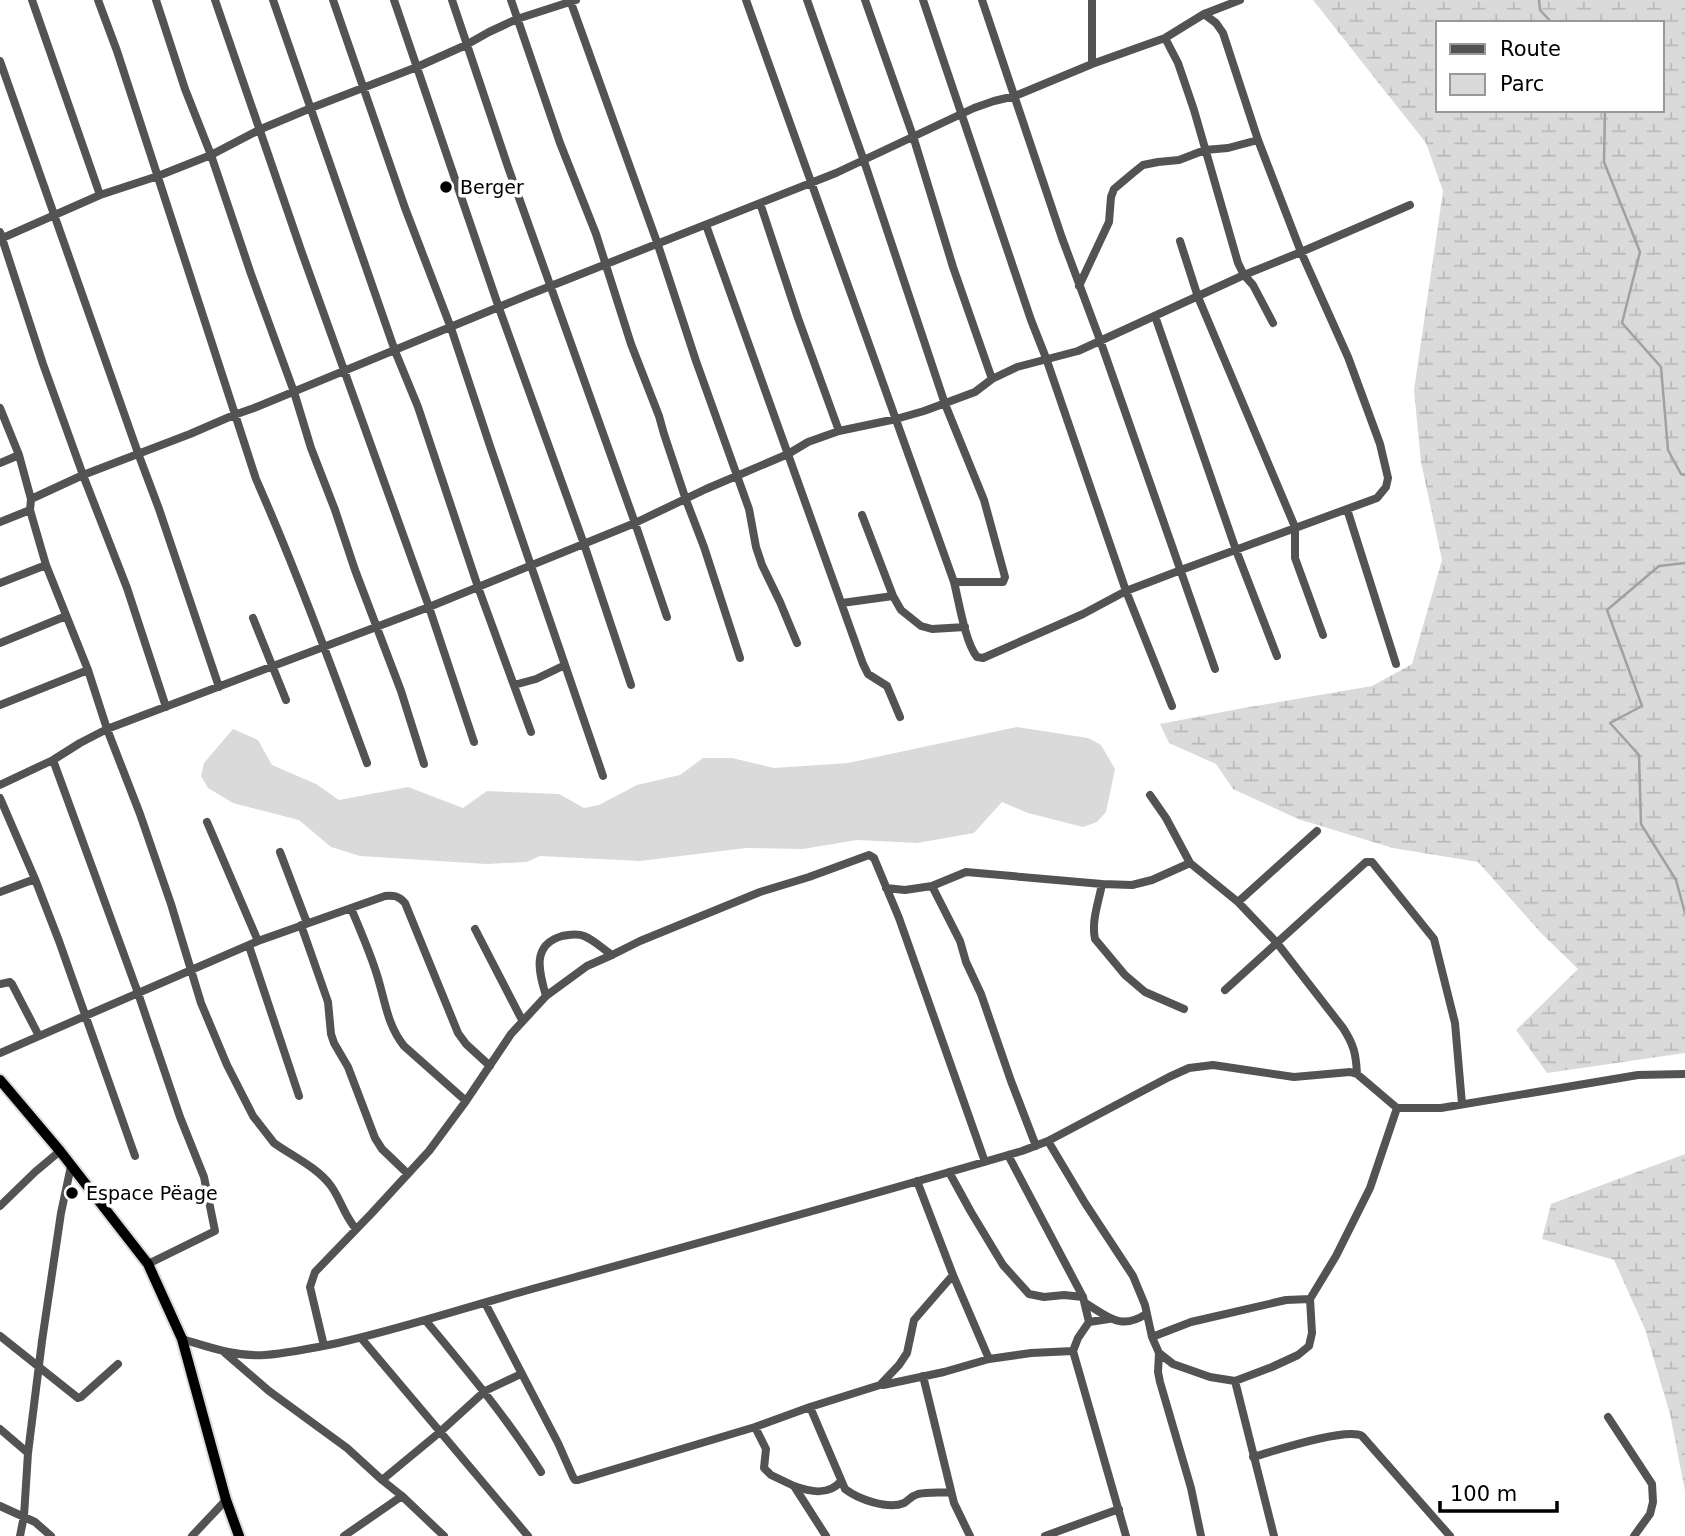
<svg xmlns="http://www.w3.org/2000/svg" width="1685" height="1536" viewBox="0 0 1685 1536" font-family="'DejaVu Sans',sans-serif">
  <defs>
    <pattern id="wetland-marsh" width="20" height="14" patternUnits="userSpaceOnUse" patternTransform="scale(1.75)"><rect width="20" height="14" fill="#dadada"/><path d="M1 5h8M5 5V1M11 12h8M15 12V8" fill="none" stroke="#b9b9b9"/></pattern>
  </defs>
  <rect width="100%" height="100%" fill="#fff"/>
  <!-- green -->
  <path fill="#dadada" d="M 1017,727 L 1088,738 L 1101,745 L 1115,769 L 1106,812 L 1097,822 L 1083,827 L 1028,813 L 1002,802 L 974,833 L 917,843 L 857,840 L 803,849 L 746,848 L 640,861 L 540,856 L 527,862 L 486,864 L 360,856 L 331,847 L 299,820 L 233,803 L 208,788 L 201,776 L 204,763 L 233,729 L 258,740 L 272,765 L 316,784 L 339,800 L 408,787 L 463,808 L 487,791 L 559,794 L 584,808 L 599,805 L 637,785 L 680,775 L 703,758 L 732,758 L 774,768 L 848,763 Z"/>
  <!-- wetland -->
  <path fill="url(#wetland-marsh)" fill-rule="evenodd" d="M 1313,0 L 1685,0 L 1685,1053 L 1547,1073 L 1516,1030 L 1578,969 L 1541,933 L 1478,862 L 1393,848 L 1298,819 L 1233,789 L 1216,764 L 1169,743 L 1160,724 L 1238,709 L 1372,686 L 1412,664 L 1442,560 L 1421,462 L 1414,390 L 1443,191 L 1426,143 ZM 1438,23 L 1662,23 L 1662,110 L 1438,110 Z
    M 1685,1154 L 1685,1491 L 1670,1414 L 1645,1329 L 1614,1260 L 1542,1239 L 1551,1204 Z"/>
  <g fill="none" stroke-linecap="round" stroke-linejoin="round">
    <!-- stream -->
    <path stroke="#a1a1a1" stroke-width="2.5" d="M 1539,0 L 1540,10 L 1552,23
      M 1605,110 L 1604,162 L 1640,252 L 1622,323 L 1661,367 L 1668,450 L 1681,474 L 1685,475
      M 1685,563 L 1659,566 L 1607,610 L 1642,706 L 1610,723 L 1639,755 L 1641,824 L 1676,880 L 1685,913"/>
    <!-- highway casing -->
    <g stroke="#dbdbdb" stroke-width="14">
      <path id="highway" d="M 0,1080 L 60,1151 L 148,1264 L 182,1339 L 226,1500 L 239,1536"/>
    </g>
    <!-- minor -->
    <path stroke="#535353" stroke-width="8" d="M 32,0 L 100,195
      M 98,0 L 117,51 L 256,479 C 297,572 332,668 367,763
      M 156,0 L 185,89 L 211,155 L 251,274 L 294,392 L 311,448 L 335,510 L 355,570 L 401,691 L 424,764
      M 215,0 L 302,253 L 429,607 L 474,742
      M 273,0 L 395,351 L 418,407 L 478,587 L 531,732
      M 333,0 L 405,208 L 451,328 L 490,446 L 603,776
      M 394,0 L 499,308 L 584,544 L 631,685
      M 452,0 L 508,167 L 635,523 L 667,617
      M 511,0 L 560,143 L 596,234 L 631,344 L 659,416 L 664,434 L 686,500 L 704,547 L 740,658
      M 570,0 L 658,245 L 696,361 L 749,509 L 756,547 L 762,565 L 780,602 L 797,643
      M 746,0 L 954,582 C 959,602 965,642 977,657 L 983,658 L 1083,614 L 1126,591 L 1181,570 L 1377,498 L 1386,487 L 1388,478 L 1380,444 L 1348,357 L 1301,252 L 1258,140 L 1223,33 L 1216,23 L 1204,14
      M 807,0 L 864,161 L 945,404 L 984,500 L 1005,577 L 1003,582 L 954,582
      M 865,0 L 913,136 L 953,267 L 992,379
      M 923,0 L 1031,320 L 1046,358 L 1126,591 L 1172,706
      M 982,0 L 1062,238 L 1100,340 L 1215,669
      M 1092,0 L 1092,64
      M 1165,38 L 1178,63 L 1194,110 L 1238,263 L 1244,275 L 1253,285 L 1273,323
      M 0,61 L 138,453 L 159,509 L 219,687
      M 760,203 L 798,318 L 839,431
      M 706,225 L 863,664 L 868,674 L 887,686 L 900,717
      M 0,232 L 43,364 L 83,475 L 127,588 L 166,707
      M 0,239 L 100,195 L 158,176 L 211,155 L 261,129 L 311,108 L 417,67 L 466,45 L 489,32 L 517,19 L 576,0
      M 1180,241 L 1198,297 L 1295,527 L 1295,558 L 1323,635
      M 1079,286 L 1109,222 L 1111,197 L 1114,189 L 1133,173 L 1143,165 L 1158,162 L 1179,160 L 1205,150 L 1228,148 L 1258,140
      M 1155,316 L 1236,550 L 1277,656
      M 0,408 L 19,455 L 31,499 L 30,510 L 46,565 L 88,670 L 107,729 L 140,814 L 171,904 L 201,1003 L 227,1065 L 253,1116 L 274,1143 C 292,1156 317,1167 331,1186 C 341,1200 344,1215 356,1229
      M 0,463 L 19,455
      M 31,499 L 83,475 L 190,434 L 234,415 L 254,408 L 528,295 L 836,173 L 974,108 L 994,101 L 1015,96 L 1092,64 L 1165,38 L 1204,14 L 1240,0
      M 1347,509 L 1396,664
      M 862,515 L 893,596 L 901,610 L 921,626 L 932,629 L 965,627
      M 0,522 L 30,510
      M 0,583 L 46,565
      M 842,603 L 893,596
      M 253,618 L 286,700
      M 0,643 L 66,616
      M 514,685 L 536,679 L 565,665
      M 0,705 L 88,670
      M 53,760 L 80,743 L 107,729 L 429,607 L 635,523 L 706,489 L 788,454 L 808,442 L 839,431 L 896,419 L 924,411 L 975,392 L 992,379 L 1017,367 L 1078,351 L 1244,275 L 1301,252 L 1410,205
      M 0,785 L 53,760 L 138,993 L 180,1117 L 204,1177 L 215,1231 L 148,1264
      M 1150,795 L 1166,818 L 1190,863 L 1238,902 L 1277,943 L 1343,1028 C 1354,1045 1356,1054 1357,1074
      M 0,798 L 35,879
      M 207,822 L 258,941
      M 280,852 L 307,923
      M 1102,884 C 1099,901 1091,921 1095,939 L 1125,975 L 1145,992 L 1184,1009
      M 886,888 L 905,890 L 932,886
      M 0,892 L 35,879 L 59,941 L 135,1156
      M 1238,902 L 1317,831
      M 351,908 C 360,930 370,952 377,975 C 385,1000 387,1025 404,1046 L 466,1101
      M 301,925 L 328,1002 L 331,1034 L 334,1043 L 348,1067 L 375,1138 L 382,1149 L 408,1174
      M 475,929 L 522,1020
      M 249,946 L 299,1096
      M 0,984 L 10,982 L 12,984 L 39,1036
      M 1225,990 L 1366,862 L 1372,862 L 1434,939 L 1455,1023 L 1462,1104
      M 546,996 C 539,972 531,945 562,936 C 569,935 577,933 584,936 C 594,940 603,949 612,955
      M 0,1053 L 258,941 L 385,896 C 394,895 399,896 405,903 L 458,1033 L 466,1044 L 490,1066
      M 1048,1141 L 1085,1203 L 1133,1276 L 1145,1305 L 1152,1337 L 1159,1353 L 1173,1364 L 1210,1377 L 1235,1381 L 1272,1367 L 1298,1355 L 1309,1346 L 1312,1333 L 1310,1299 L 1336,1256 L 1370,1188 L 1397,1108
      M 1036,1146 L 1011,1081 L 981,994 L 966,962 L 960,941 L 932,886 L 966,872 L 1102,884 L 1132,885 L 1152,880 L 1190,863
      M 1008,1155 L 1083,1297 L 1089,1322
      M 949,1172 L 971,1212 L 1003,1265 L 1029,1294 L 1044,1297 L 1064,1295 L 1083,1297
      M 917,1181 L 953,1275 L 989,1359
      M 0,1206 L 35,1172 L 60,1151
      M 485,1303 L 558,1443 L 573,1477 L 575,1480 L 578,1480 L 755,1427 L 810,1407 L 880,1385 L 899,1365 L 907,1353 L 914,1320 L 953,1275
      M 1085,1303 C 1108,1316 1120,1331 1146,1314
      M 426,1321 C 467,1370 507,1418 541,1472
      M 0,1336 L 78,1398 L 81,1397 L 118,1364
      M 1152,1337 L 1191,1322 L 1286,1300 L 1310,1299
      M 361,1338 L 528,1536
      M 182,1339 C 209,1347 236,1357 265,1355 C 289,1353 314,1348 338,1343 C 404,1328 467,1307 532,1289 C 695,1244 859,1199 1022,1151 L 1048,1141 L 1169,1077 L 1189,1068 L 1213,1065 L 1294,1077 L 1350,1072 L 1357,1074 L 1397,1108 L 1441,1108 L 1638,1075 L 1685,1074
      M 324,1346 L 310,1287 L 315,1272 L 371,1214 L 429,1151 L 466,1101 L 511,1034 L 546,996 L 587,966 L 612,955 L 640,941 L 760,892 L 809,877 L 869,855 L 874,858 L 899,918 L 985,1162
      M 1073,1351 L 1126,1536
      M 225,1353 L 269,1391 L 347,1448 L 382,1480 L 402,1496 L 444,1536
      M 1159,1353 L 1158,1372 L 1160,1382 L 1191,1488 L 1201,1536
      M 923,1376 L 954,1503 L 970,1536
      M 1235,1381 L 1274,1536
      M 883,1385 L 944,1372 L 989,1359 L 1031,1353 L 1073,1351 L 1078,1338 L 1089,1322 L 1109,1319
      M 810,1407 L 845,1489 C 858,1499 888,1510 904,1503 C 909,1500 911,1496 918,1494 C 929,1492 940,1493 951,1492
      M 1608,1417 L 1652,1484 L 1653,1502 L 1650,1514 L 1634,1536
      M 755,1427 L 766,1449 L 764,1468 L 771,1475 L 794,1486 L 826,1536
      M 0,1429 L 28,1453
      M 1253,1457 C 1274,1451 1346,1427 1362,1436 L 1450,1536
      M 382,1480 L 440,1432 L 485,1391 L 521,1374
      M 794,1486 C 810,1492 829,1496 841,1481
      M 0,1506 L 35,1522 L 51,1536
      M 20,1536 L 24,1516 L 28,1453 L 42,1341 L 61,1213 L 71,1166
      M 192,1536 L 226,1500
      M 344,1536 L 402,1496
      M 1045,1536 L 1119,1509"/>
    <!-- highway -->
    <use href="#highway" stroke="#000" stroke-width="10"/>
  </g>
  <!-- markers -->
  <g fill="#000" stroke="#fff" stroke-width="2.5">
    <circle cx="446" cy="187" r="7"/>
    <circle cx="72" cy="1193" r="7"/>
  </g>
  <g text-anchor="middle" stroke-width="7" stroke-linejoin="round" paint-order="stroke">
    <!-- poi labels -->
    <g font-size="19" fill="#000" stroke="#fff" text-anchor="start">
      <text x="460" y="194">Berger</text>
      <text x="86" y="1200">Espace Pëage</text>
    </g>
  </g>
  <!-- legend -->
  <rect x="1436" y="21" width="228" height="91" fill="#ffffff" stroke="#999999" stroke-width="2"/>
  <rect x="1450" y="44" width="35" height="10" fill="#535353" stroke="#999999" stroke-width="2"/>
  <text x="1500" y="56" font-size="21" fill="#000000">Route</text>
  <rect x="1450" y="74" width="35" height="21" fill="#dadada" stroke="#999999" stroke-width="2"/>
  <text x="1500" y="91" font-size="21" fill="#000000">Parc</text>
  <!-- scale -->
  <path d="M1440 1501v10h117v-10" fill="none" stroke="#000000" stroke-width="3.5"/>
  <text x="1450" y="1501" font-size="21" fill="#000000" stroke="#ffffff" stroke-width="5" paint-order="stroke">100 m</text>
</svg>
